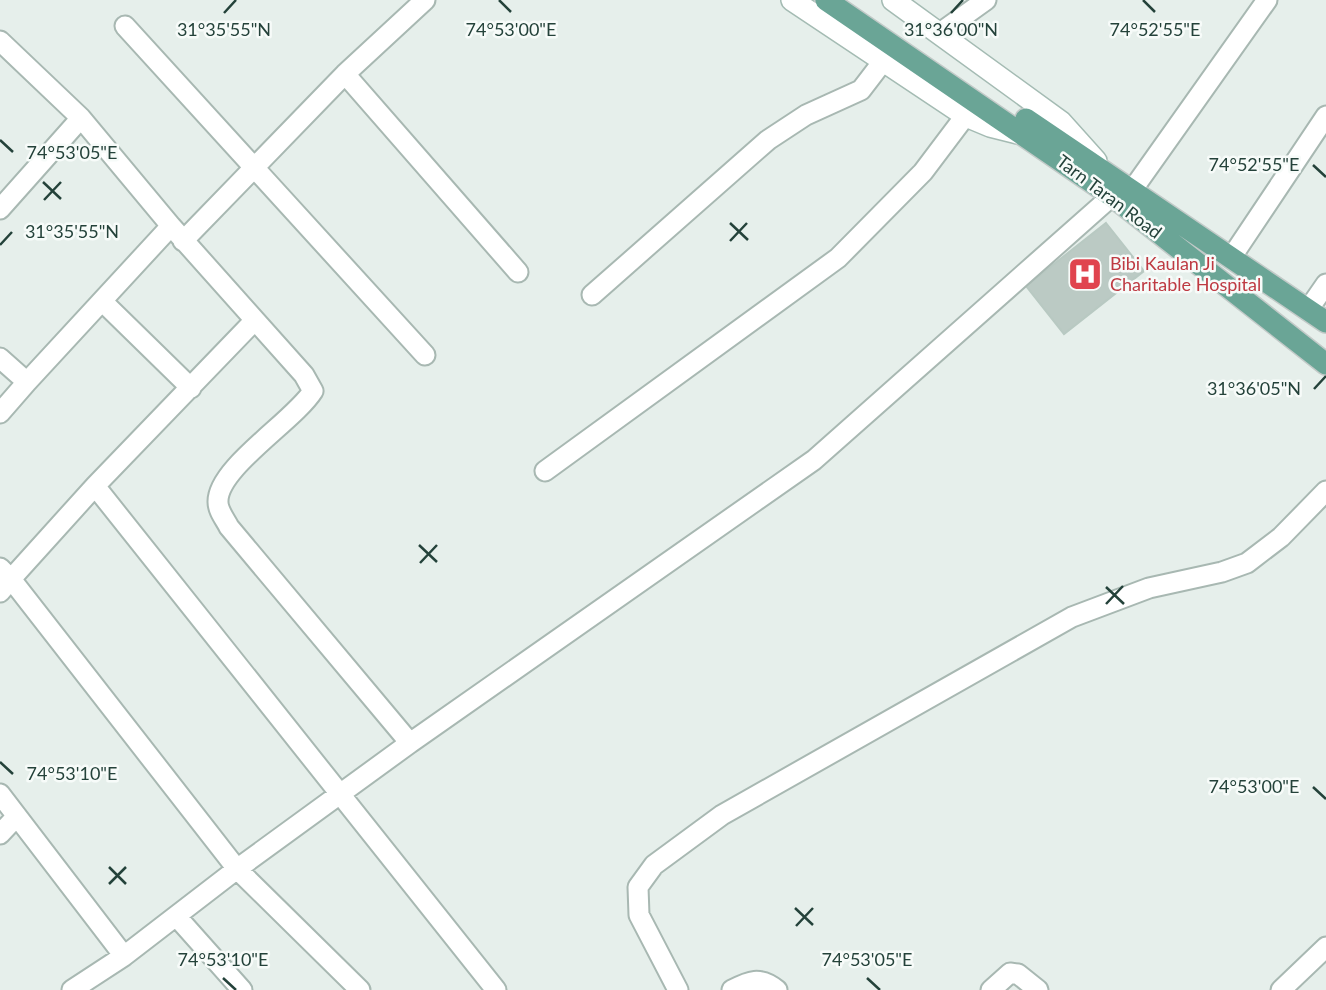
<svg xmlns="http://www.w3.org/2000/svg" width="1326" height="990" viewBox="0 0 1326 990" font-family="Lato,sans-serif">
  <rect width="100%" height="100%" fill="#e6efeb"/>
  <!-- building -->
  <path fill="#bbcac4" stroke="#b8c9c2" stroke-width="2" d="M 1106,223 L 1144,271 L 1064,334 L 1026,286 Z"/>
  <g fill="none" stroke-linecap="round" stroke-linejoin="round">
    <!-- street casing -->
    <g stroke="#a8b8b2" stroke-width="23">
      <path id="street" d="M 125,26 L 425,355
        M 940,33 L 986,0
        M 0,41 L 81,118 L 0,209
        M 345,74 L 518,272
        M 81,118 L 171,226
        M 1133,189 L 1267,0
        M 183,241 L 345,74 L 425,0
        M 1231,258 L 1326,116
        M 592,295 L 768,140 L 806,115 L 861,90 L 884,60
        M 102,301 L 191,388
        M 1308,310 L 1326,284
        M 0,358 L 27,382 L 171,226 L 304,375 L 313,391 C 294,421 217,468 218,502 C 218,511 225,519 229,527 L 410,743 L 814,460 L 1112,196
        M 0,413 L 27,382
        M 545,471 L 838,258 L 923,172 L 975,103
        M 95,486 L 496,990
        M 0,568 L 11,579 L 95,486 L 255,320
        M 0,592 L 11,579 L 237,869 L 410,743
        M 0,794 L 124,956
        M 0,834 L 17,816
        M 177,917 L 242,990
        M 72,990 L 124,956 L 237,869 L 360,990
        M 678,990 L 639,915 L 638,887 L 654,865 L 722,815 L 1072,617 L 1149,588 L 1222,572 L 1247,563 L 1281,537 L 1326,491
        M 732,990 C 749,981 760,976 777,990
        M 991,990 L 1010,973 L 1018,974 L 1038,990
        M 1281,990 L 1326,947"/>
    </g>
    <!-- secondary casing -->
    <g stroke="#a4bbb3" stroke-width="24">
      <path id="secondary" d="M 792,0 L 966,116 L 990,126 L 1018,133
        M 893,0 L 1061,122 L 1096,161"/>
    </g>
    <!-- primary casing -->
    <g stroke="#c2cac8" stroke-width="24">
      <path id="primary" d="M 826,0 L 1112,196 L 1326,364
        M 1026,119 L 1326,322"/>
    </g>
    <!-- street -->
    <use href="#street" stroke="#fff" stroke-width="19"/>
    <!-- secondary -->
    <use href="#secondary" stroke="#fff" stroke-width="21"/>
    <!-- primary -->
    <use href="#primary" stroke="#6aa596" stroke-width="21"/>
  </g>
  <!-- ticks -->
  <path fill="none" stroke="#24423a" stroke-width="2.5" d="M 499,0 L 511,12M 1143,0 L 1155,12M 224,13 L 236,0M 951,13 L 963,0M 0,140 L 13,152M 1313,165 L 1326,177M 43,182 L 61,199M 44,200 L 61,182M 730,223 L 748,240M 730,241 L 747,223M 0,245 L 12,232M 1314,389 L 1326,376M 419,545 L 437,562M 420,563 L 437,545M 1106,587 L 1124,604M 1106,604 L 1123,586M 0,762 L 13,774M 1313,787 L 1326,799M 109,867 L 126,884M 109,884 L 126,867M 795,908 L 813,925M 796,926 L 813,908M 223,978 L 236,990M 867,978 L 880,990"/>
  <!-- icons -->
  <defs>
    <g id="hospital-square" transform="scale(1.75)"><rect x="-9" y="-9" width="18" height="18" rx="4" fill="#e0444e" stroke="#f7fbf9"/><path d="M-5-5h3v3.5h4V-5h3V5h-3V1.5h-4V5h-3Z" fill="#fff"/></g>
  </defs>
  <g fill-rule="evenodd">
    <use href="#hospital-square" x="1085" y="274"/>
  </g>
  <g text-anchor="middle" stroke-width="5" stroke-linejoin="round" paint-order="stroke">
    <!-- street labels -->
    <g font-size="18" fill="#24423a" stroke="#f7fbf9">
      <text transform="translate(1109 197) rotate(37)" y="6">Tarn Taran Road</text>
    </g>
    <!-- health labels -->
    <g font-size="18" fill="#be3a42" stroke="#f7fbf9" text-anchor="start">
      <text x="1110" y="270">Bibi Kaulan Ji<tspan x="1110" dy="21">Charitable Hospital</tspan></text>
    </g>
  </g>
  <g font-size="18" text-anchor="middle" fill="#24423a" stroke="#f7fbf9" stroke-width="5" stroke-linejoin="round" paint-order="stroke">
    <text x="511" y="36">74°53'00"E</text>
    <text x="1155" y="36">74°52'55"E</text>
    <text x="224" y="36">31°35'55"N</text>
    <text x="951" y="36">31°36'00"N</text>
    <text x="72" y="159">74°53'05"E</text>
    <text x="1254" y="171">74°52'55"E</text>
    <text x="72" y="238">31°35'55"N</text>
    <text x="1254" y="395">31°36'05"N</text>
    <text x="72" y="780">74°53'10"E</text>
    <text x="1254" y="793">74°53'00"E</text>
    <text x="223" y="966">74°53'10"E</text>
    <text x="867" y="966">74°53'05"E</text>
  </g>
</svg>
